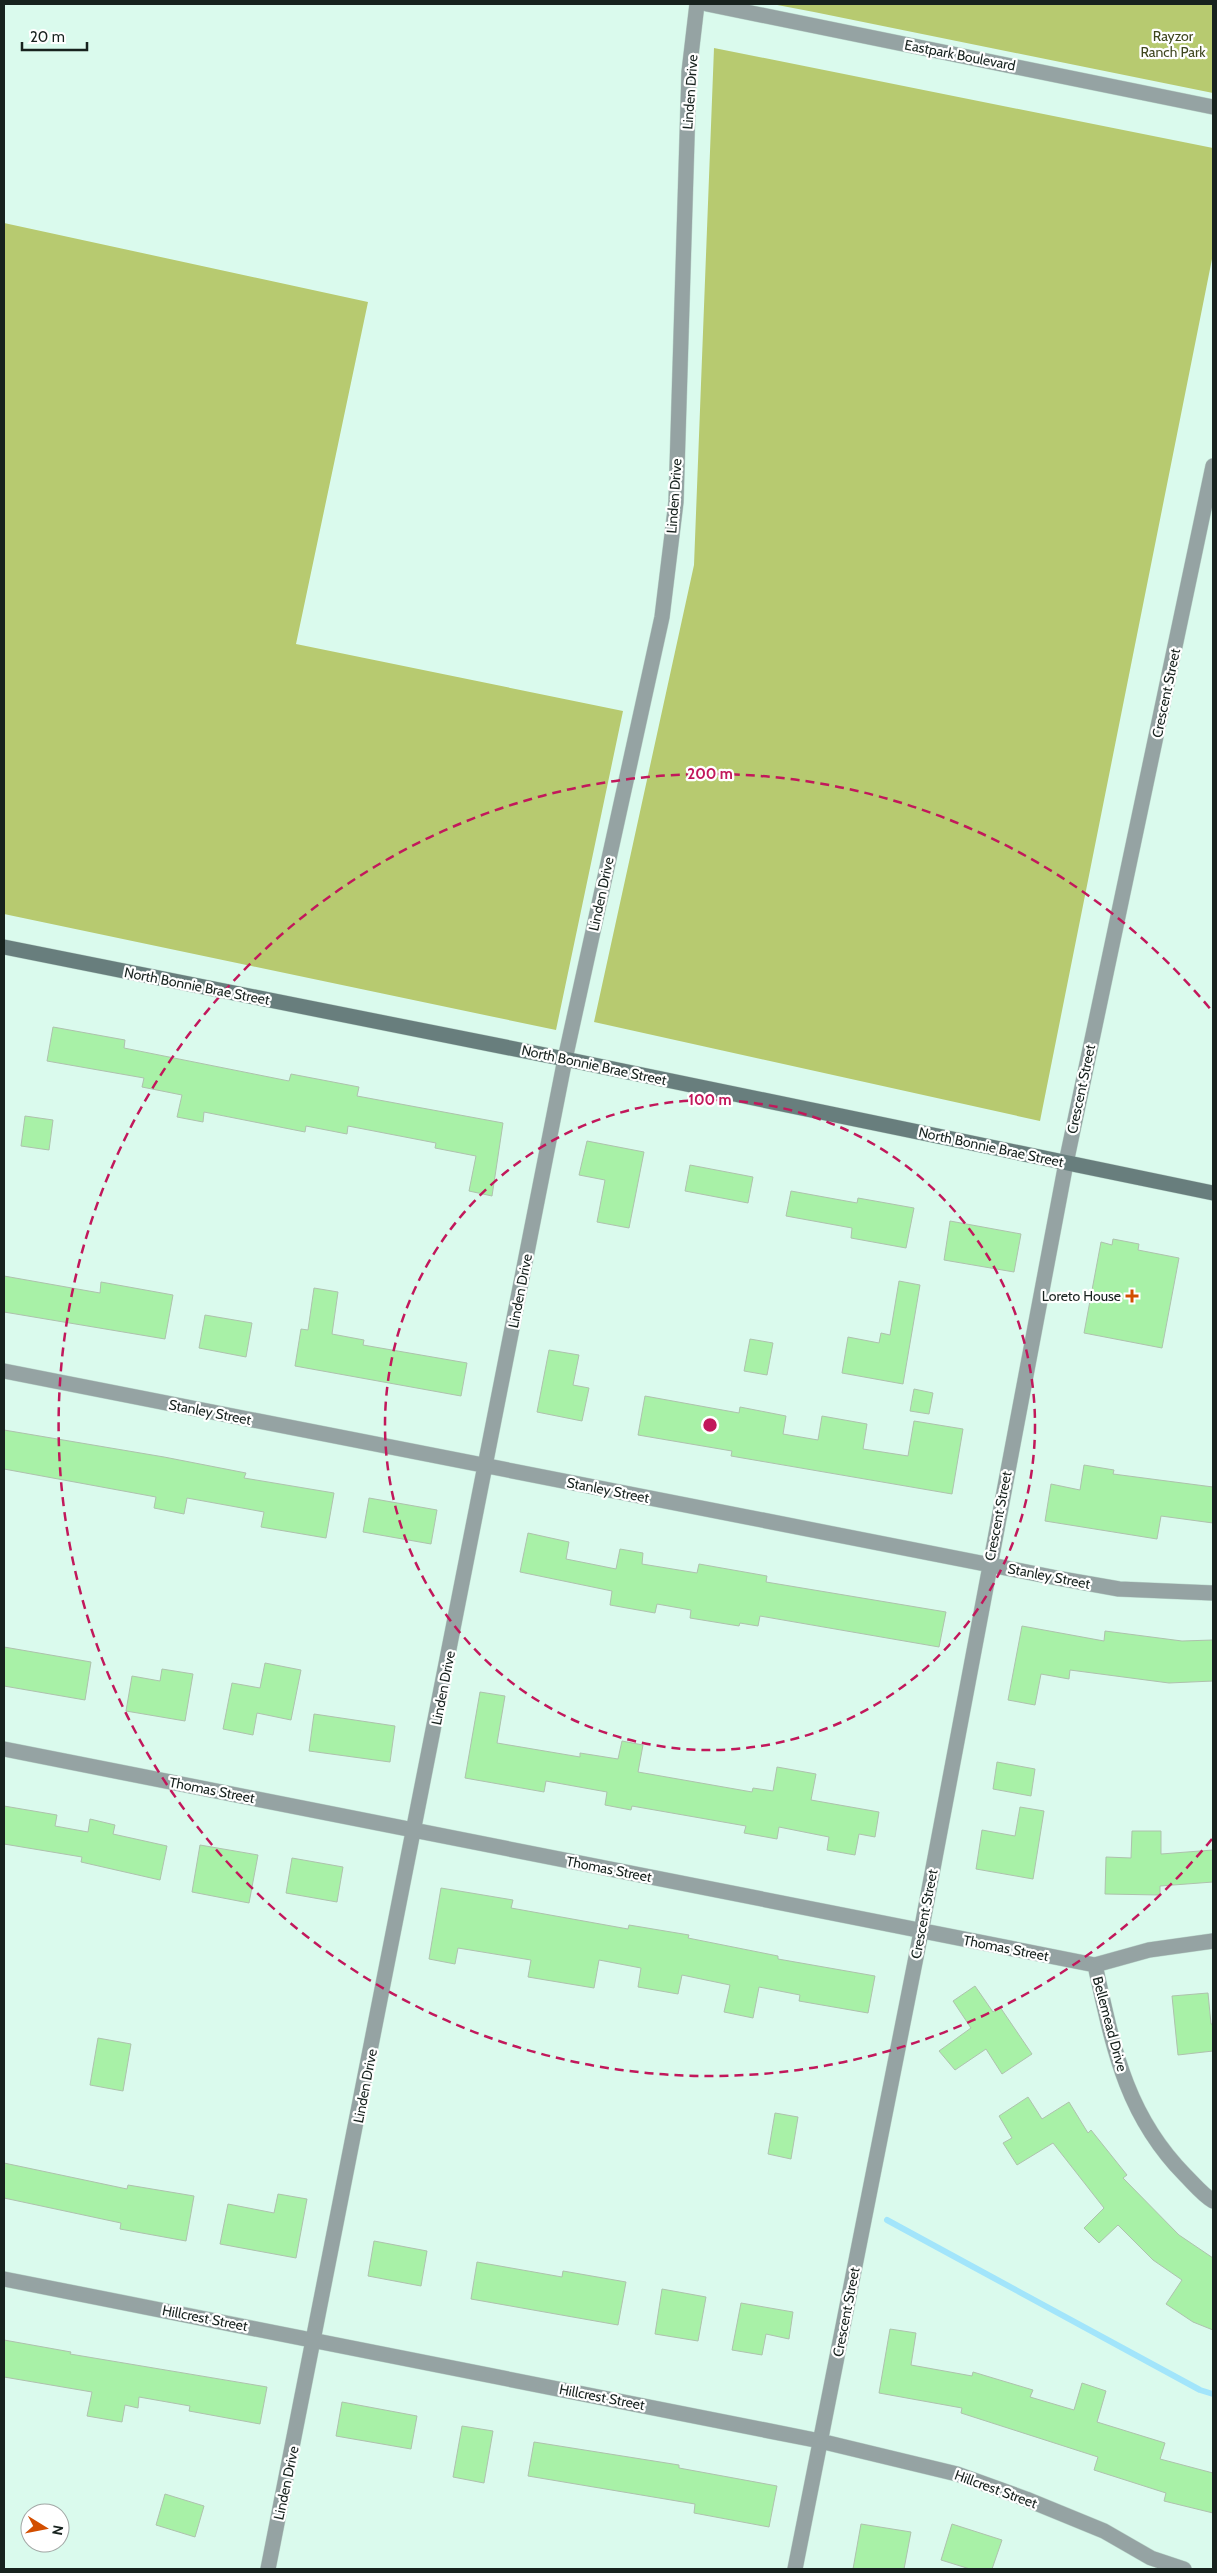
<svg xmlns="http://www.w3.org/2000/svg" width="1217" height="2573" viewBox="0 0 1217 2573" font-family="Cabin,sans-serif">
  <rect width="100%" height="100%" fill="#dafaed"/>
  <!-- green -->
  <path fill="#b7ca70" d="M 772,4 L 1213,4 L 1213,93 L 814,12 Z
    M 714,48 L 1213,148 L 1213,254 L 1040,1121 L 594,1022 L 694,565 Z
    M 4,223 L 368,302 L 296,644 L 623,711 L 556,1030 L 4,914 Z"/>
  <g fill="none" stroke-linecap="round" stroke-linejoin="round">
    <!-- stream -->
    <path stroke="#a2e5fb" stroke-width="6" d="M 887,2220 L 1200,2390 L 1213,2394"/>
  </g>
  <!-- building -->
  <path fill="#a8f1a7" stroke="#aec2ad" d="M 53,1027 L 125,1040 L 124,1048 L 289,1081 L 291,1074 L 359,1087 L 357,1096 L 503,1123 L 492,1196 L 469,1191 L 476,1156 L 435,1148 L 436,1143 L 348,1126 L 347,1134 L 306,1126 L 305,1132 L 204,1112 L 203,1122 L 177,1117 L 182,1095 L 142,1087 L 144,1078 L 47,1061 Z
    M 25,1116 L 53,1120 L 49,1150 L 21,1146 Z
    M 587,1141 L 644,1152 L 629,1228 L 597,1222 L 605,1180 L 579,1175 Z
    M 690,1165 L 753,1177 L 748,1203 L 685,1191 Z
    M 791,1191 L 857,1203 L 858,1198 L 914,1208 L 906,1248 L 851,1238 L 852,1228 L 786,1216 Z
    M 950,1221 L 1021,1234 L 1014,1272 L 944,1260 Z
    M 1113,1239 L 1139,1244 L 1138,1250 L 1179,1258 L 1162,1348 L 1084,1333 L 1101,1242 L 1112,1245 Z
    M 4,1276 L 100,1293 L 101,1282 L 173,1295 L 165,1339 L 4,1312 Z
    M 899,1281 L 920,1285 L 903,1384 L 842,1373 L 848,1337 L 879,1343 L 881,1333 L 890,1335 Z
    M 314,1288 L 338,1292 L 332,1334 L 364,1340 L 363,1345 L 467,1363 L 461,1396 L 295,1366 L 301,1329 L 308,1330 Z
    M 205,1315 L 252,1323 L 246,1357 L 199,1348 Z
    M 750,1339 L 773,1343 L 767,1375 L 744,1371 Z
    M 549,1350 L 579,1355 L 573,1385 L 589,1388 L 582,1421 L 537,1412 Z
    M 914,1389 L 933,1393 L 929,1414 L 910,1411 Z
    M 645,1396 L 739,1413 L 740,1407 L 786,1416 L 783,1434 L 818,1440 L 822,1416 L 867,1424 L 863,1449 L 908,1456 L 914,1421 L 963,1429 L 952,1494 L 731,1456 L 732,1451 L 638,1435 Z
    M 4,1430 L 164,1457 L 246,1473 L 244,1478 L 334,1493 L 326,1538 L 261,1527 L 264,1512 L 187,1498 L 184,1514 L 154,1508 L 156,1497 L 4,1469 Z
    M 1084,1465 L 1114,1470 L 1113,1474 L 1213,1487 L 1213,1523 L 1161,1516 L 1157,1539 L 1045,1521 L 1051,1484 L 1080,1490 Z
    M 369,1498 L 437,1510 L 431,1544 L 363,1532 Z
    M 528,1533 L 569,1542 L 566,1559 L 616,1569 L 620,1549 L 643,1553 L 642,1564 L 697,1573 L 699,1564 L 767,1576 L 766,1582 L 946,1612 L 939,1647 L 760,1616 L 758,1626 L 740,1623 L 739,1626 L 690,1618 L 691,1610 L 657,1604 L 655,1613 L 610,1605 L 612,1591 L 520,1572 Z
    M 1022,1626 L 1104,1641 L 1105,1631 L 1182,1641 L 1213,1640 L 1213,1681 L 1169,1683 L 1070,1670 L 1069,1679 L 1041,1674 L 1035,1705 L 1008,1700 Z
    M 4,1647 L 91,1662 L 85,1700 L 4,1686 Z
    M 265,1663 L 301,1670 L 291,1720 L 257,1713 L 253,1735 L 223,1729 L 232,1683 L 260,1688 Z
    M 162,1669 L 193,1674 L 185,1721 L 126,1711 L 132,1676 L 160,1681 Z
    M 480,1692 L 505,1696 L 497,1743 L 580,1757 L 580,1753 L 618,1759 L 622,1741 L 643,1745 L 638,1772 L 752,1792 L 753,1788 L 773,1791 L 777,1767 L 816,1774 L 811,1800 L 879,1812 L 875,1837 L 859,1834 L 855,1855 L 827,1850 L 829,1837 L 779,1827 L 777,1839 L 744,1833 L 746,1826 L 632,1806 L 631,1810 L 605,1805 L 607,1792 L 546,1781 L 544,1792 L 465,1778 Z
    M 314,1714 L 395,1726 L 390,1762 L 309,1751 Z
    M 997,1762 L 1035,1769 L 1031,1796 L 993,1789 Z
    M 4,1806 L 57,1815 L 55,1826 L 88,1832 L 90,1819 L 115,1825 L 113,1834 L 167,1846 L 160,1880 L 81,1862 L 82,1857 L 4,1844 Z
    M 1020,1807 L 1044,1811 L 1033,1879 L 976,1869 L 982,1830 L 1015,1836 Z
    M 1132,1831 L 1161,1831 L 1161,1854 L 1213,1850 L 1213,1882 L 1160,1886 L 1160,1895 L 1105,1894 L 1106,1857 L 1131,1858 Z
    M 200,1845 L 258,1855 L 249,1903 L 192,1892 Z
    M 292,1858 L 343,1867 L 337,1902 L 286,1893 Z
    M 441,1888 L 513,1900 L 511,1908 L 628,1929 L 629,1925 L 689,1935 L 688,1938 L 778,1956 L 778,1959 L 875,1976 L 868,2013 L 799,2001 L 800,1995 L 759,1987 L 753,2018 L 724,2012 L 730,1985 L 682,1975 L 678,1994 L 638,1987 L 641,1968 L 599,1960 L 594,1988 L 528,1977 L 531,1960 L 458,1948 L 455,1964 L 429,1959 Z
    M 975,1986 L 993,2012 L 1000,2007 L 1032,2054 L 1002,2074 L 986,2049 L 955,2070 L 939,2051 L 971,2028 L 953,2001 Z
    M 1208,1993 L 1211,2024 L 1213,2024 L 1213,2051 L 1178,2055 L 1172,1996 Z
    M 98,2038 L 131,2044 L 123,2091 L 90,2085 Z
    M 1028,2097 L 1042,2119 L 1069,2102 L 1088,2133 L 1091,2130 L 1127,2175 L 1123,2178 L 1179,2235 L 1213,2258 L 1213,2330 L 1193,2322 L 1166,2304 L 1182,2280 L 1153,2260 L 1118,2225 L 1099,2243 L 1084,2228 L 1104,2208 L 1053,2143 L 1017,2165 L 1003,2143 L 1012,2138 L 999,2116 Z
    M 775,2113 L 798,2117 L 791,2159 L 768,2154 Z
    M 4,2163 L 127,2189 L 128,2185 L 194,2196 L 186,2241 L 120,2229 L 121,2223 L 4,2198 Z
    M 278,2194 L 307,2199 L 296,2258 L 220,2244 L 228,2204 L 274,2213 Z
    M 374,2241 L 427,2251 L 421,2286 L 368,2276 Z
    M 477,2262 L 562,2277 L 563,2271 L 626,2282 L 618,2325 L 471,2299 Z
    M 662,2289 L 706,2297 L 698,2341 L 655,2334 Z
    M 741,2303 L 793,2312 L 789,2339 L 766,2334 L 762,2355 L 732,2350 Z
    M 890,2329 L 916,2333 L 911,2365 L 972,2376 L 973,2372 L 1033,2390 L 1030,2397 L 1074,2410 L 1082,2383 L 1106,2391 L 1097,2422 L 1165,2443 L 1160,2459 L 1213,2473 L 1213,2513 L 1164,2501 L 1166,2493 L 1094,2470 L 1098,2457 L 961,2413 L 962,2408 L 879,2393 Z
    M 4,2340 L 71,2352 L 70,2354 L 267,2387 L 260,2424 L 189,2411 L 190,2406 L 139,2397 L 138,2408 L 125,2405 L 122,2422 L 87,2416 L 92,2392 L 4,2377 Z
    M 342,2402 L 417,2416 L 411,2449 L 336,2436 Z
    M 462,2426 L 493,2431 L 484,2483 L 453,2477 Z
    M 534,2442 L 679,2465 L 679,2468 L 777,2486 L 769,2527 L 694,2513 L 695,2504 L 528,2476 Z
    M 165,2494 L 204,2506 L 195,2537 L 156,2525 Z
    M 861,2524 L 911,2532 L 904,2569 L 853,2569 Z
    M 952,2524 L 1002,2540 L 992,2569 L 970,2569 L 941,2560 Z"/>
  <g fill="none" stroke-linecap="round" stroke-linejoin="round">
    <!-- street casing -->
    <g stroke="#bbd7cc" stroke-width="16">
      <path id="street" d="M 707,4 L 1213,107
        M 4,1371 L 1057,1578 L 1119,1589 L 1213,1593
        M 4,1749 L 1095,1965 L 1149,1950 L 1213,1941
        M 1095,1965 C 1113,2046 1125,2114 1185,2175 C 1194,2184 1203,2195 1213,2201
        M 4,2279 L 820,2441 L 957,2474 L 1026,2499 L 1104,2531 L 1151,2558 L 1184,2569
        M 268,2569 L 565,1059 L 662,617 L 676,502 L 689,72 L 697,4
        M 795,2569 L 921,1932 L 1066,1163 L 1213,466"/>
    </g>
    <!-- secondary casing -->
    <g stroke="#bbd7cc" stroke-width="16">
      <path id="secondary" d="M 4,947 L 565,1059 L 1213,1193"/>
    </g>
    <!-- street -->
    <use href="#street" stroke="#95a3a3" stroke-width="15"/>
    <!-- secondary -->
    <use href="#secondary" stroke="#687e7d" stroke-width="15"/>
  </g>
  <!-- distance rings -->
  <g fill="none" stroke="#c2185b" stroke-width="2.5" stroke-dasharray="9 6">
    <circle cx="710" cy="1425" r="325"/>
    <path d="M1212 1839A651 651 0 1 1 1212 1011"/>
  </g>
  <!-- markers -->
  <path fill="#d24e00" stroke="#fff" stroke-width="2" d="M1129.5 1288.5h5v5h5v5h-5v5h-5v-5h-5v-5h5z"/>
  <g text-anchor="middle" stroke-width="4.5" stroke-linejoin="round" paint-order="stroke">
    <!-- park labels -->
    <g font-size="14" fill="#3e461e" stroke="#fff">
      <text x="1173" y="41">Rayzor<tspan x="1173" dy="16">Ranch Park</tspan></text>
    </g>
    <!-- street labels -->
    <g font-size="14" fill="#17221e" stroke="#fff">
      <text transform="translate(960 55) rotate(11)" y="5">Eastpark Boulevard</text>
      <text transform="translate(690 92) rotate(-86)" y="5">Linden Drive</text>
      <text transform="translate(674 496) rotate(-86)" y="5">Linden Drive</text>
      <text transform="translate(1166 693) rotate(-78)" y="5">Crescent Street</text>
      <text transform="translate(601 894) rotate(-78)" y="5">Linden Drive</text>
      <text transform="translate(197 986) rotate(11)" y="5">North Bonnie Brae Street</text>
      <text transform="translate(594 1065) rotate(12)" y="5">North Bonnie Brae Street</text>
      <text transform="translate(1081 1089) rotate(-78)" y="5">Crescent Street</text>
      <text transform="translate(991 1147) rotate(12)" y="5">North Bonnie Brae Street</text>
      <text transform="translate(520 1291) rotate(-79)" y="5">Linden Drive</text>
      <text transform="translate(210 1412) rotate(11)" y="5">Stanley Street</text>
      <text transform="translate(608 1490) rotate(11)" y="5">Stanley Street</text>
      <text transform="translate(998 1516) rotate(-79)" y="5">Crescent Street</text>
      <text transform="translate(1049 1576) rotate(11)" y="5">Stanley Street</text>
      <text transform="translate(443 1688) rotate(-79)" y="5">Linden Drive</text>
      <text transform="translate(212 1790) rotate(11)" y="5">Thomas Street</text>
      <text transform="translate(609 1869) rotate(11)" y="5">Thomas Street</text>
      <text transform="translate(924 1914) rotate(-79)" y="5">Crescent Street</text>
      <text transform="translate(1006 1948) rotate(11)" y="5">Thomas Street</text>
      <text transform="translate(1110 2024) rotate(75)" y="5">Bellemead Drive</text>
      <text transform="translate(365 2086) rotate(-79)" y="5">Linden Drive</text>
      <text transform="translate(846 2312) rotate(-79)" y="5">Crescent Street</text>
      <text transform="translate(205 2318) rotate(11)" y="5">Hillcrest Street</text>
      <text transform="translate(602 2397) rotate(11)" y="5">Hillcrest Street</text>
      <text transform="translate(286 2483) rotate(-78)" y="5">Linden Drive</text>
      <text transform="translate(996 2489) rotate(20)" y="5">Hillcrest Street</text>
    </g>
    <!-- poi labels -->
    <g font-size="14" fill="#17221e" stroke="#fff" text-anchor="end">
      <text x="1121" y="1301">Loreto House</text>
    </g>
  </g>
  <circle cx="710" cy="1425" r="8" fill="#c2185b" stroke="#fff" stroke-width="2.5"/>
  <g font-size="15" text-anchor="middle" font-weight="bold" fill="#c2185b" stroke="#fff" stroke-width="4.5" stroke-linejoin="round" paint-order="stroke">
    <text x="710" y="779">200 m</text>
    <text x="710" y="1105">100 m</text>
  </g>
  <!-- border -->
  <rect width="1217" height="2573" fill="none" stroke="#17221e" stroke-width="10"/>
  <!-- north arrow -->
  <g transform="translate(45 2528) rotate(100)"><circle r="24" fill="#ffffff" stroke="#a2a7a5"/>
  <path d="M0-4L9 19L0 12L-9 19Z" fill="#d24e00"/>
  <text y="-8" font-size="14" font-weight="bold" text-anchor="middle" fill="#17221e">N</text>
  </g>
  <!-- scale -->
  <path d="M22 42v8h65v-8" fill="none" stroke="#17221e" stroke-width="2.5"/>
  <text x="30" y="42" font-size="15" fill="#17221e" stroke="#ffffff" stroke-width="4" paint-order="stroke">20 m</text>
</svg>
